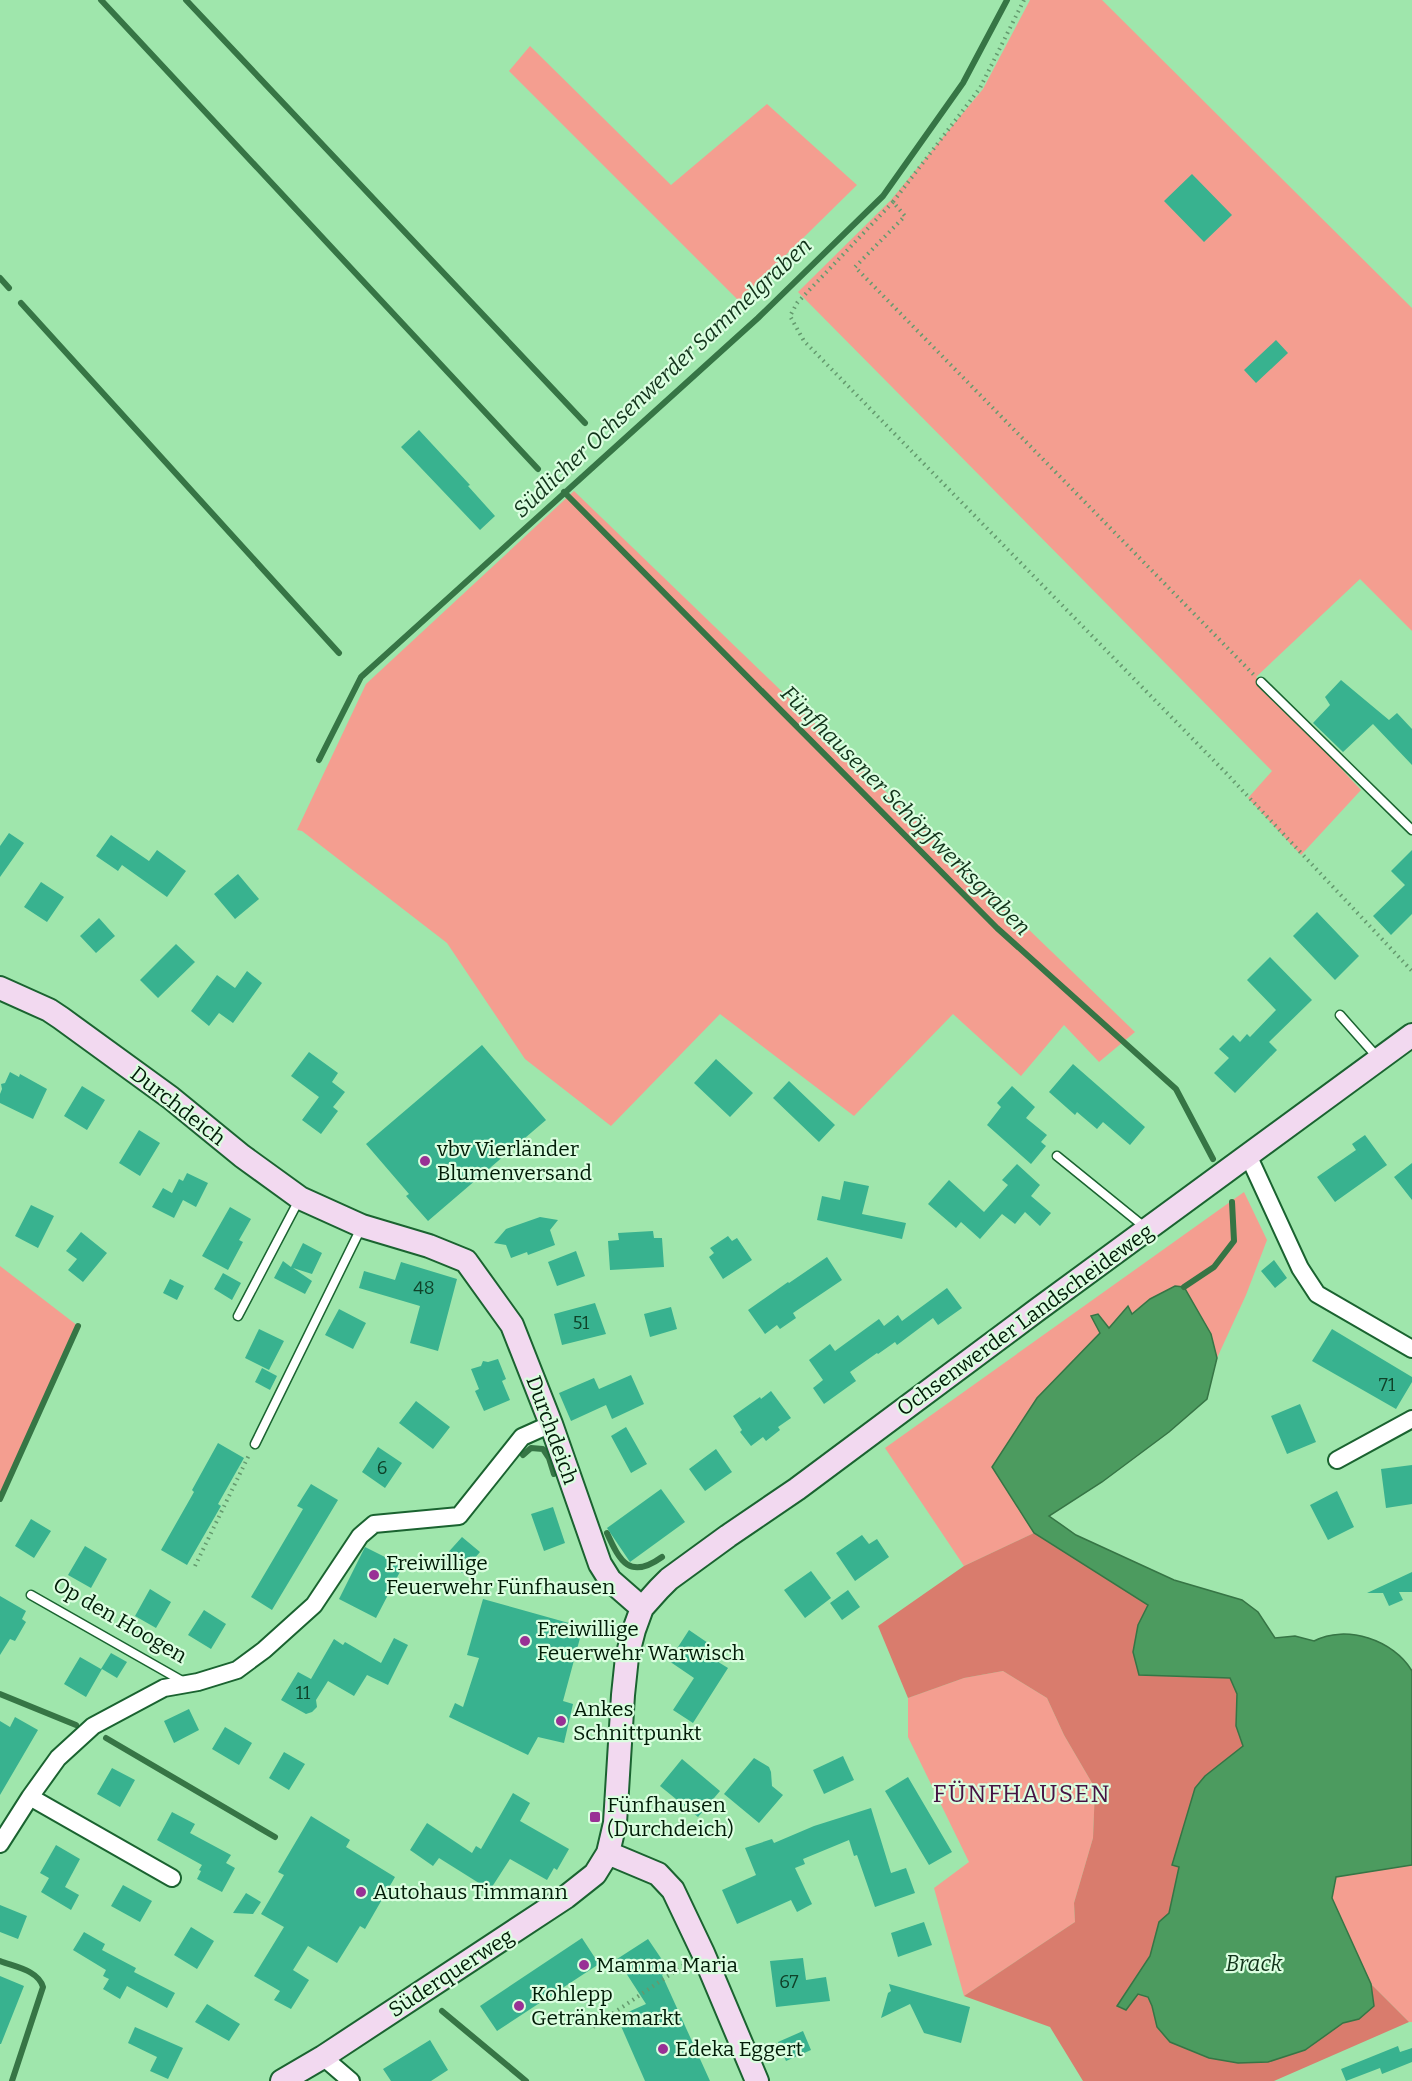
<svg xmlns="http://www.w3.org/2000/svg" width="1412" height="2081" viewBox="0 0 1412 2081" font-family="Bitter,serif">
  <rect width="100%" height="100%" fill="#9fe6ac"/>
  <!-- green -->
  <path fill="#f49e90" d="M 1030,0 L 1102,0 L 1412,308 L 1412,631 L 1360,579 L 1256,677 L 1361,790 L 1301,855 L 1248,798 L 1272,771 L 798,292 L 890,201 L 983,89 Z
    M 530,46 L 671,185 L 767,104 L 857,185 L 739,301 L 509,71 Z
    M 574,491 L 1135,1032 L 1099,1062 L 1064,1025 L 1021,1076 L 953,1014 L 854,1116 L 720,1014 L 611,1126 L 525,1059 L 447,943 L 302,831 L 297,830 L 366,684 Z
    M 1244,1192 L 1267,1240 L 1246,1295 L 1217,1358 L 1211,1334 L 1150,1299 L 1131,1314 L 1129,1307 L 1109,1328 L 1092,1316 L 1100,1333 L 1037,1398 L 993,1466 L 1034,1533 L 964,1566 L 885,1448 Z
    M 0,1266 L 78,1326 L 0,1499 Z
    M 1003,1671 L 1047,1698 L 1064,1735 L 1095,1788 L 1093,1838 L 1074,1903 L 1075,1922 L 964,1996 L 934,1888 L 969,1862 L 908,1737 L 908,1698 L 964,1678 Z
    M 1412,1865 L 1412,2022 L 1409,2022 L 1371,1984 L 1332,1898 L 1336,1877 Z"/>
  <!-- forest -->
  <path fill="#d97c6d" d="M 1034,1533 L 1148,1605 L 1138,1625 L 1133,1652 L 1139,1675 L 1230,1678 L 1237,1694 L 1236,1726 L 1243,1746 L 1205,1776 L 1172,1865 L 1179,1867 L 1169,1913 L 1159,1923 L 1150,1956 L 1117,2006 L 1138,1994 L 1148,1997 L 1152,2006 L 1157,2027 L 1268,2062 L 1305,2050 L 1343,2023 L 1359,2019 L 1374,2006 L 1371,1984 L 1409,2022 L 1274,2081 L 1083,2081 L 1050,2027 L 964,1996 L 1075,1922 L 1074,1903 L 1093,1838 L 1095,1788 L 1064,1735 L 1047,1698 L 1003,1671 L 964,1678 L 908,1698 L 878,1626 L 964,1566 Z"/>
  <!-- water -->
  <path fill="#4c9b5f" stroke="#367545" stroke-width="1.5" d="M 1175,1286 L 1184,1287 L 1211,1334 L 1217,1358 L 1207,1399 L 1169,1432 L 1102,1482 L 1049,1516 L 1076,1535 L 1174,1580 L 1242,1600 L 1258,1612 L 1275,1638 L 1295,1636 L 1314,1641 C 1346,1624 1394,1640 1412,1671 L 1412,1865 L 1336,1877 L 1332,1898 L 1371,1984 L 1374,2006 L 1359,2019 L 1343,2023 L 1305,2050 L 1268,2062 L 1238,2063 L 1209,2058 L 1170,2042 L 1157,2027 L 1152,2006 L 1148,1997 L 1138,1994 L 1126,2010 L 1117,2006 L 1150,1956 L 1159,1922 L 1169,1913 L 1179,1867 L 1172,1865 L 1195,1788 L 1205,1776 L 1243,1746 L 1236,1726 L 1237,1694 L 1230,1678 L 1139,1675 L 1133,1652 L 1138,1625 L 1148,1605 L 1034,1533 L 992,1467 L 1037,1398 L 1100,1333 L 1091,1316 L 1098,1314 L 1109,1328 L 1128,1306 L 1132,1314 L 1150,1299 Z"/>
  <g fill="none" stroke-linecap="round" stroke-linejoin="round">
    <!-- stream -->
    <path stroke="#367545" stroke-width="6" d="M 101,0 L 538,469
      M 186,0 L 585,423
      M 0,278 L 9,288
      M 21,303 L 339,653
      M 564,492 L 997,928 L 1176,1089 L 1213,1159
      M 319,760 L 361,677 L 758,318 L 883,196 L 963,83 L 1007,0
      M 1184,1287 L 1214,1267 L 1234,1241 L 1232,1202
      M 523,1455 L 531,1448 L 543,1449 L 549,1458 L 554,1474
      M 0,1499 L 78,1326
      M 607,1533 C 620,1562 630,1580 662,1557
      M 0,1694 L 76,1725
      M 106,1738 L 275,1837
      M 0,1961 C 15,1967 38,1970 43,1987 L 12,2081
      M 442,2011 L 526,2081"/>
  </g>
  <!-- building -->
  <path fill="#38b28f" d="M 1192,174 L 1232,215 L 1204,242 L 1164,201 Z
    M 1276,340 L 1288,353 L 1256,383 L 1244,370 Z
    M 419,430 L 470,485 L 468,486 L 495,516 L 480,530 L 401,447 Z
    M 1341,680 L 1389,720 L 1397,713 L 1412,729 L 1412,765 L 1373,724 L 1343,752 L 1313,723 L 1330,705 L 1325,697 Z
    M 9,833 L 24,843 L 0,877 L 0,846 Z
    M 111,835 L 149,861 L 157,850 L 186,871 L 167,897 L 122,865 L 118,871 L 96,856 Z
    M 1412,850 L 1412,914 L 1391,935 L 1373,916 L 1405,885 L 1391,871 Z
    M 238,874 L 259,899 L 235,919 L 214,894 Z
    M 41,882 L 64,897 L 47,922 L 24,907 Z
    M 1317,912 L 1359,956 L 1335,980 L 1293,936 Z
    M 99,918 L 115,936 L 96,953 L 80,936 Z
    M 176,944 L 195,962 L 158,998 L 140,980 Z
    M 1270,957 L 1312,1000 L 1269,1042 L 1277,1050 L 1235,1093 L 1214,1073 L 1229,1058 L 1219,1049 L 1233,1035 L 1240,1042 L 1247,1034 L 1250,1037 L 1276,1010 L 1247,980 Z
    M 247,971 L 262,983 L 233,1023 L 219,1013 L 209,1026 L 191,1011 L 217,975 L 235,988 Z
    M 482,1045 L 546,1120 L 428,1221 L 406,1196 L 409,1194 L 366,1144 Z
    M 309,1052 L 338,1073 L 332,1082 L 345,1092 L 333,1107 L 338,1111 L 321,1134 L 302,1120 L 319,1097 L 291,1076 Z
    M 716,1059 L 753,1093 L 730,1117 L 694,1083 Z
    M 1073,1064 L 1145,1127 L 1130,1145 L 1103,1122 L 1097,1129 L 1077,1112 L 1075,1115 L 1049,1092 Z
    M 10,1072 L 19,1077 L 20,1074 L 47,1089 L 33,1119 L 0,1103 L 0,1094 L 2,1089 L 1,1084 L 5,1083 Z
    M 789,1081 L 835,1125 L 819,1142 L 773,1098 Z
    M 82,1086 L 105,1100 L 87,1130 L 64,1116 Z
    M 1012,1086 L 1035,1107 L 1026,1118 L 1047,1135 L 1041,1142 L 1046,1146 L 1031,1164 L 987,1125 L 1001,1107 L 997,1103 Z
    M 139,1130 L 160,1143 L 140,1176 L 119,1163 Z
    M 1365,1135 L 1387,1165 L 1335,1202 L 1317,1177 L 1356,1150 L 1352,1144 Z
    M 1412,1163 L 1412,1200 L 1394,1177 Z
    M 1017,1164 L 1040,1185 L 1031,1196 L 1051,1213 L 1040,1226 L 1025,1212 L 1015,1224 L 1002,1214 L 980,1239 L 961,1222 L 956,1228 L 928,1204 L 949,1180 L 984,1212 L 1008,1185 L 1002,1180 Z
    M 187,1173 L 208,1183 L 196,1207 L 183,1200 L 174,1218 L 152,1207 L 163,1188 L 172,1193 L 179,1179 L 183,1181 Z
    M 844,1181 L 869,1186 L 862,1214 L 906,1223 L 902,1239 L 817,1220 L 822,1196 L 840,1200 Z
    M 31,1205 L 54,1216 L 38,1248 L 15,1236 Z
    M 230,1207 L 251,1219 L 239,1240 L 243,1242 L 228,1270 L 202,1256 Z
    M 540,1217 L 558,1220 L 550,1230 L 555,1245 L 528,1255 L 527,1252 L 511,1258 L 506,1245 L 494,1243 L 506,1229 Z
    M 653,1231 L 654,1238 L 662,1238 L 664,1267 L 610,1270 L 608,1241 L 619,1240 L 618,1233 Z
    M 81,1232 L 107,1253 L 83,1282 L 68,1270 L 77,1259 L 66,1251 Z
    M 728,1236 L 732,1241 L 737,1238 L 752,1260 L 723,1279 L 709,1257 L 714,1253 L 710,1248 Z
    M 303,1243 L 322,1253 L 312,1274 L 293,1268 L 312,1281 L 305,1294 L 274,1278 L 283,1261 L 291,1267 Z
    M 576,1251 L 585,1276 L 557,1286 L 548,1262 Z
    M 827,1257 L 842,1280 L 793,1313 L 796,1318 L 780,1329 L 777,1325 L 765,1334 L 748,1310 L 788,1282 L 789,1283 Z
    M 1274,1260 L 1287,1278 L 1275,1288 L 1261,1271 Z
    M 401,1262 L 457,1279 L 438,1351 L 410,1343 L 420,1306 L 359,1288 L 364,1271 L 395,1280 Z
    M 223,1273 L 241,1283 L 232,1300 L 214,1289 Z
    M 170,1279 L 184,1286 L 177,1300 L 163,1293 Z
    M 947,1288 L 962,1308 L 938,1325 L 933,1318 L 897,1345 L 895,1342 L 878,1354 L 877,1353 L 850,1372 L 856,1381 L 824,1404 L 813,1388 L 823,1380 L 809,1360 L 830,1344 L 835,1351 L 879,1319 L 884,1326 L 898,1315 L 902,1321 Z
    M 595,1303 L 606,1334 L 562,1345 L 554,1314 Z
    M 671,1307 L 677,1329 L 650,1337 L 644,1314 Z
    M 339,1309 L 366,1323 L 353,1349 L 325,1335 Z
    M 259,1329 L 284,1341 L 269,1370 L 245,1358 Z
    M 1332,1329 L 1412,1377 L 1412,1382 L 1396,1409 L 1312,1361 Z
    M 498,1359 L 506,1379 L 502,1381 L 510,1400 L 484,1411 L 475,1391 L 479,1389 L 471,1369 L 481,1366 L 483,1361 L 488,1362 Z
    M 262,1368 L 277,1376 L 270,1390 L 255,1382 Z
    M 631,1375 L 644,1404 L 612,1419 L 606,1405 L 571,1421 L 559,1393 L 594,1378 L 599,1389 Z
    M 771,1391 L 791,1418 L 778,1427 L 780,1430 L 766,1441 L 763,1437 L 751,1446 L 740,1432 L 742,1430 L 733,1416 L 760,1397 L 761,1399 Z
    M 416,1401 L 450,1427 L 433,1449 L 399,1423 Z
    M 1300,1404 L 1316,1442 L 1287,1454 L 1271,1416 Z
    M 626,1427 L 647,1464 L 631,1473 L 611,1436 Z
    M 218,1443 L 244,1458 L 218,1504 L 221,1506 L 187,1565 L 161,1550 L 194,1492 L 192,1490 Z
    M 378,1447 L 402,1463 L 385,1488 L 362,1472 Z
    M 716,1449 L 732,1472 L 705,1491 L 689,1469 Z
    M 1412,1465 L 1412,1504 L 1386,1508 L 1381,1469 Z
    M 311,1484 L 338,1500 L 272,1610 L 251,1597 L 303,1509 L 297,1506 Z
    M 661,1489 L 685,1522 L 630,1562 L 607,1528 Z
    M 1337,1491 L 1354,1527 L 1328,1540 L 1310,1505 Z
    M 553,1507 L 565,1543 L 544,1551 L 531,1514 Z
    M 31,1519 L 51,1531 L 34,1558 L 15,1546 Z
    M 862,1535 L 869,1544 L 877,1539 L 889,1557 L 855,1581 L 836,1553 Z
    M 462,1537 L 480,1552 L 462,1573 L 444,1557 Z
    M 85,1546 L 107,1559 L 91,1588 L 68,1575 Z
    M 365,1547 L 403,1566 L 376,1618 L 339,1599 Z
    M 811,1571 L 831,1598 L 805,1618 L 784,1590 Z
    M 1412,1572 L 1412,1592 L 1399,1592 L 1403,1600 L 1389,1606 L 1383,1593 L 1367,1593 Z
    M 150,1589 L 171,1602 L 156,1628 L 135,1616 Z
    M 848,1590 L 860,1607 L 842,1620 L 830,1603 Z
    M 0,1596 L 26,1611 L 22,1619 L 26,1622 L 15,1641 L 10,1639 L 0,1655 Z
    M 483,1599 L 583,1627 L 563,1701 L 573,1704 L 564,1743 L 538,1737 L 528,1755 L 449,1717 L 455,1703 L 463,1707 L 479,1658 L 467,1655 Z
    M 204,1610 L 226,1624 L 211,1649 L 188,1635 Z
    M 689,1630 L 708,1643 L 702,1652 L 728,1668 L 693,1723 L 673,1710 L 694,1678 L 669,1661 Z
    M 394,1638 L 408,1645 L 388,1685 L 367,1675 L 354,1696 L 328,1681 L 316,1700 L 317,1707 L 312,1712 L 306,1714 L 281,1700 L 298,1672 L 311,1679 L 334,1639 L 343,1645 L 345,1642 L 381,1663 Z
    M 111,1653 L 127,1662 L 117,1678 L 102,1669 L 86,1697 L 64,1684 L 80,1657 L 101,1669 Z
    M 189,1709 L 199,1730 L 174,1743 L 164,1721 Z
    M 15,1717 L 38,1730 L 0,1795 L 0,1721 L 10,1727 Z
    M 225,1727 L 252,1743 L 239,1765 L 212,1749 Z
    M 284,1752 L 305,1764 L 289,1790 L 269,1778 Z
    M 843,1756 L 854,1780 L 824,1794 L 813,1770 Z
    M 754,1758 L 769,1767 L 771,1772 L 772,1786 L 783,1795 L 759,1823 L 724,1794 Z
    M 682,1759 L 720,1791 L 698,1817 L 660,1786 Z
    M 112,1768 L 135,1780 L 120,1807 L 97,1794 Z
    M 908,1777 L 952,1852 L 929,1865 L 885,1791 Z
    M 513,1793 L 530,1803 L 520,1821 L 569,1849 L 557,1870 L 554,1868 L 547,1880 L 510,1859 L 490,1890 L 439,1858 L 433,1866 L 410,1850 L 427,1823 L 472,1853 L 476,1846 L 481,1849 Z
    M 871,1808 L 891,1873 L 906,1868 L 915,1893 L 875,1907 L 857,1855 L 854,1856 L 849,1840 L 803,1859 L 805,1864 L 795,1868 L 812,1904 L 797,1912 L 791,1900 L 737,1924 L 722,1890 L 756,1875 L 745,1848 L 772,1839 L 774,1843 L 814,1826 Z
    M 172,1812 L 195,1824 L 190,1833 L 231,1855 L 226,1863 L 235,1868 L 222,1892 L 197,1879 L 201,1871 L 199,1870 L 202,1865 L 157,1840 Z
    M 311,1816 L 350,1840 L 346,1847 L 395,1877 L 365,1929 L 360,1926 L 337,1963 L 308,1946 L 293,1970 L 309,1980 L 291,2009 L 274,2000 L 280,1991 L 254,1976 L 284,1927 L 261,1914 L 284,1875 L 278,1872 Z
    M 56,1845 L 80,1859 L 65,1887 L 79,1895 L 71,1910 L 41,1892 L 49,1878 L 40,1873 Z
    M 123,1885 L 152,1901 L 140,1922 L 111,1906 Z
    M 246,1893 L 261,1902 L 253,1914 L 233,1913 Z
    M 0,1905 L 27,1916 L 18,1939 L 0,1932 Z
    M 924,1922 L 932,1945 L 898,1957 L 891,1933 Z
    M 191,1927 L 214,1941 L 197,1969 L 174,1955 Z
    M 84,1932 L 105,1944 L 102,1950 L 136,1968 L 134,1972 L 175,1993 L 167,2008 L 127,1986 L 120,1999 L 103,1989 L 109,1979 L 103,1976 L 106,1970 L 73,1950 Z
    M 582,1938 L 599,1964 L 497,2031 L 480,2006 Z
    M 648,1939 L 669,1970 L 662,1975 L 710,2081 L 645,2081 L 617,2017 L 646,2004 L 617,1959 Z
    M 803,1958 L 806,1980 L 826,1977 L 830,2001 L 776,2007 L 770,1961 Z
    M 0,1976 L 24,1986 L 1,2044 L 0,2044 Z
    M 889,1984 L 970,2007 L 961,2043 L 924,2033 L 910,2004 L 881,2018 L 888,1993 L 891,1991 Z
    M 207,2004 L 240,2024 L 229,2041 L 195,2022 Z
    M 135,2027 L 183,2048 L 168,2079 L 150,2071 L 157,2057 L 128,2043 Z
    M 803,2031 L 811,2050 L 786,2061 L 778,2042 Z
    M 430,2040 L 448,2070 L 431,2081 L 391,2081 L 383,2069 Z
    M 1398,2046 L 1400,2052 L 1412,2048 L 1412,2062 L 1382,2074 L 1380,2068 L 1346,2081 L 1341,2069 Z"/>
  <g fill="none" stroke-linecap="round" stroke-linejoin="round">
    <!-- lane casing -->
    <g stroke="#1a6330" stroke-width="11">
      <path id="lane" d="M 1261,682 L 1412,830
        M 1340,1015 L 1379,1059
        M 1057,1156 L 1147,1229
        M 238,1316 L 300,1198
        M 255,1444 L 362,1226
        M 31,1595 L 184,1682"/>
    </g>
    <!-- street casing -->
    <g stroke="#1a6330" stroke-width="20">
      <path id="street" d="M 1248,1155 L 1300,1268 L 1317,1294 L 1412,1349
        M 1337,1460 L 1412,1419
        M 30,1797 L 172,1878
        M 0,1844 L 30,1797 L 58,1758 L 93,1726 L 164,1688 L 198,1682 L 237,1670 L 264,1650 L 314,1605 L 360,1536 L 374,1524 L 459,1516 L 522,1437 L 551,1424
        M 323,2057 L 351,2081"/>
    </g>
    <!-- secondary casing -->
    <g stroke="#1a6330" stroke-width="26">
      <path id="secondary" d="M 0,988 L 49,1010 L 61,1018 L 171,1098 L 242,1156 L 300,1198 L 362,1226 L 429,1246 L 466,1261 L 512,1325 L 551,1424 L 600,1564 L 610,1580 L 642,1608
        M 608,1853 L 658,1874 L 673,1890 L 703,1953 L 757,2081
        M 282,2081 L 323,2057 L 566,1897 L 595,1874 L 608,1853 L 615,1823 L 623,1695 L 627,1657 L 634,1630 L 642,1608 L 659,1589 L 669,1579 L 728,1536 L 797,1489 L 1037,1310 L 1412,1035"/>
    </g>
    <!-- path -->
    <path stroke="#649a6e" stroke-width="4" stroke-dasharray="1.5 4.5" stroke-linecap="butt" d="M 1024,0 L 980,88 L 893,202 L 905,216 L 855,267 L 1254,675
      M 893,202 L 797,303 L 790,316 L 804,341 L 1226,773 L 1412,971
      M 195,1566 L 249,1455
      M 593,2027 L 687,1963"/>
    <!-- lane -->
    <use href="#lane" stroke="#fff" stroke-width="8"/>
    <!-- street -->
    <use href="#street" stroke="#fff" stroke-width="16"/>
    <!-- secondary -->
    <use href="#secondary" stroke="#f2d9f0" stroke-width="22"/>
  </g>
  <!-- markers -->
  <g fill="#993195" stroke="#dbfee0" stroke-width="2">
    <circle cx="425" cy="1161" r="6"/>
    <circle cx="374" cy="1575" r="6"/>
    <circle cx="525" cy="1641" r="6"/>
    <circle cx="561" cy="1721" r="6"/>
    <rect x="589" y="1811" width="12" height="12" rx="3"/>
    <circle cx="361" cy="1892" r="6"/>
    <circle cx="584" cy="1965" r="6"/>
    <circle cx="519" cy="2006" r="6"/>
    <circle cx="663" cy="2049" r="6"/>
  </g>
  <g text-anchor="middle" stroke-width="4.5" stroke-linejoin="round" paint-order="stroke">
    <!-- number labels -->
    <g font-size="18" fill="#0f4229">
      <text x="424" y="1294">48</text>
      <text x="581" y="1329">51</text>
      <text x="1387" y="1391">71</text>
      <text x="382" y="1474">6</text>
      <text x="303" y="1699">11</text>
      <text x="789" y="1988">67</text>
    </g>
    <!-- street labels -->
    <g font-size="21" fill="#011c07" stroke="#dbfee0">
      <text transform="translate(178 1106) rotate(38)" y="7">Durchdeich</text>
      <text transform="translate(1025 1320) rotate(-36)" y="7">Ochsenwerder Landscheideweg</text>
      <text transform="translate(552 1430) rotate(70)" y="7">Durchdeich</text>
      <text transform="translate(120 1620) rotate(30)" y="7">Op den Hoogen</text>
      <text transform="translate(451 1973) rotate(-33)" y="7">Süderquerweg</text>
    </g>
    <!-- poi labels -->
    <g font-size="21" fill="#011c07" stroke="#dbfee0" text-anchor="start">
      <text x="437" y="1156">vbv Vierländer<tspan x="437" dy="24">Blumenversand</tspan></text>
      <text x="386" y="1570">Freiwillige<tspan x="386" dy="24">Feuerwehr Fünfhausen</tspan></text>
      <text x="537" y="1636">Freiwillige<tspan x="537" dy="24">Feuerwehr Warwisch</tspan></text>
      <text x="573" y="1716">Ankes<tspan x="573" dy="24">Schnittpunkt</tspan></text>
      <text x="607" y="1812">Fünfhausen<tspan x="607" dy="24">(Durchdeich)</tspan></text>
      <text x="373" y="1899">Autohaus Timmann</text>
      <text x="596" y="1972">Mamma Maria</text>
      <text x="531" y="2001">Kohlepp<tspan x="531" dy="24">Getränkemarkt</tspan></text>
      <text x="675" y="2056">Edeka Eggert</text>
    </g>
    <!-- water labels -->
    <g font-size="22" font-style="italic" fill="#11331a" stroke="#dbfee0">
      <text transform="translate(662 377) rotate(-43)" y="8">Südlicher Ochsenwerder Sammelgraben</text>
      <text transform="translate(906 810) rotate(45)" y="8">Fünfhausener Schöpfwerksgraben</text>
      <text x="1254" y="1971">Brack</text>
    </g>
    <!-- quarter labels -->
    <g font-size="24" letter-spacing="1.5" fill="#461444" stroke="#dbfee0">
      <text x="1022" y="1802">FÜNFHAUSEN</text>
    </g>
  </g>
</svg>
